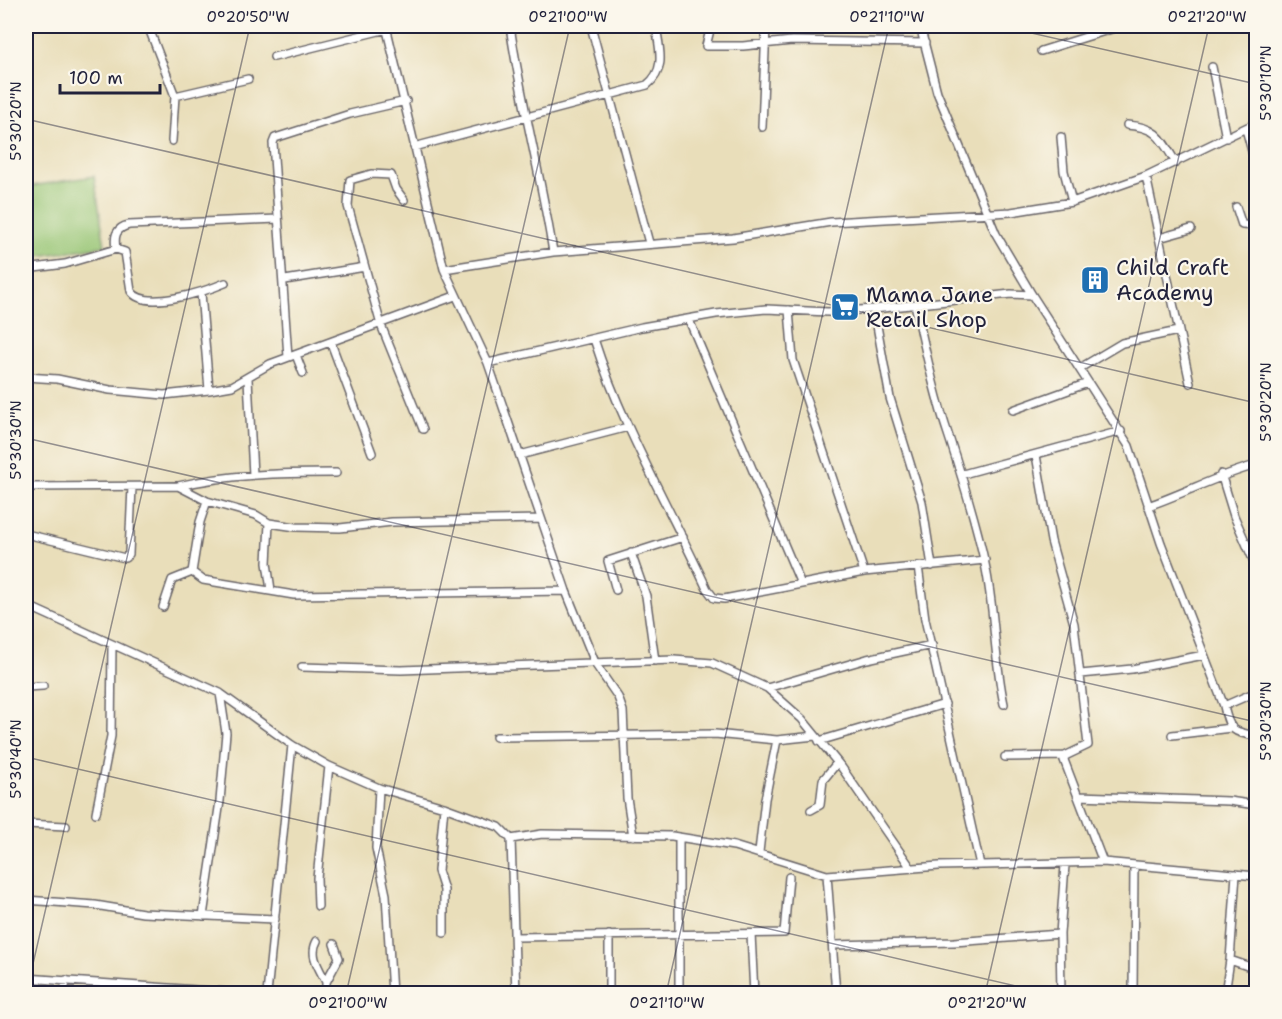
<svg xmlns="http://www.w3.org/2000/svg" width="1282" height="1019" viewBox="0 0 1282 1019" font-family="'Shantell Sans',sans-serif">
  <rect width="100%" height="100%" fill="#fbf7ec"/>
  <filter id="ink" filterUnits="userSpaceOnUse"><feTurbulence type="fractalNoise" baseFrequency=".0167" numOctaves="2"/><feDisplacementMap in="SourceGraphic" scale="12" xChannelSelector="R" yChannelSelector="G"/><feConvolveMatrix kernelMatrix="1 2 1 2 8 2 1 2 1" color-interpolation-filters="sRGB"/></filter>
  <filter id="wash" filterUnits="userSpaceOnUse"><feTurbulence type="fractalNoise" baseFrequency=".008" numOctaves="4" result="noise"/><feDisplacementMap in="SourceGraphic" scale="24" xChannelSelector="R" yChannelSelector="G"/><feGaussianBlur stdDeviation="1.35" result="paint"/><feColorMatrix in="noise" values="0 0 0 0 0 0 0 0 0 0 0 0 0 0 0 0 0 1.4 0 .05"/><feComposite in="paint" operator="in"/></filter>
  <g filter="url(#wash)">
    <rect width="100%" height="100%" fill="#e9deba"/>
    <!-- green -->
    <path fill="#95c472" stroke="#5c7356" stroke-width="1.5" d="M 94,176 L 105,246 L 26,258 L 26,187 Z"/>
  </g>
  <g filter="url(#ink)">
    <g fill="none" stroke-linecap="round" stroke-linejoin="round">
      <!-- street casing -->
      <g stroke="#686467" stroke-width="10">
        <path id="street" d="M 26,26 L 29,26
          M 148,26 L 175,96 L 172,141
          M 386,26 L 444,269 L 488,363 L 566,591 L 596,665 L 618,697 L 623,711 L 627,798 L 633,836
          M 510,26 C 521,102 541,176 553,252
          M 591,26 L 649,243
          M 711,26 L 706,46 L 743,46 L 792,41 L 925,43
          M 920,26 L 937,92 L 996,234 L 1032,295 L 1129,446 L 1161,543 L 1224,706 C 1229,731 1233,732 1256,736
          M 1041,51 L 1121,26
          M 274,57 L 387,29
          M 1212,67 L 1226,138
          M 175,96 L 248,79
          M 1127,125 C 1157,127 1161,138 1176,163
          M 762,127 L 766,26
          M 1246,129 L 1256,166
          M 1061,137 L 1064,171 L 1072,202
          M 414,147 L 647,85 C 667,69 659,48 656,26
          M 1146,176 L 1190,383
          M 404,200 L 396,189 L 391,175 L 371,174 L 350,180 L 348,206 L 381,325 L 423,429
          M 1236,207 L 1242,225 L 1256,226
          M 1159,238 L 1191,229
          M 116,249 C 114,237 115,228 129,225 L 278,219
          M 26,269 L 65,264 L 116,249 L 125,252 L 131,291 C 144,312 206,291 225,283
          M 444,269 L 553,252 L 733,238 L 831,222 L 1011,212 L 1072,202 L 1146,176 L 1256,123
          M 285,280 L 365,267
          M 201,293 L 209,390
          M 915,304 C 925,348 934,393 949,437 C 962,477 976,522 985,564 C 995,610 994,658 1004,704
          M 874,309 L 890,398 L 922,502 L 932,566
          M 789,310 L 793,360 L 864,572
          M 689,320 L 801,584
          M 594,339 C 622,427 669,506 707,589 L 714,598 L 724,599 L 864,572 L 985,560
          M 331,343 L 372,453
          M 296,355 L 303,373
          M 288,357 L 273,143 L 275,138 L 350,114 L 406,101
          M 488,363 L 642,327 L 716,314 L 766,309 L 828,312 L 874,309 L 1011,294 L 1032,295
          M 1080,368 L 1122,343 L 1178,331
          M 26,377 L 57,379 L 110,390 L 164,395 L 209,390 L 232,386 L 270,364 L 455,296
          M 248,379 L 253,475
          M 1013,410 L 1088,383
          M 26,436 L 26,438
          M 520,455 L 628,427
          M 1036,455 L 1051,541 L 1074,624 L 1088,745 L 1065,756 L 1064,760 L 1103,862
          M 963,474 L 1121,431
          M 1221,474 L 1234,516 L 1256,566
          M 178,486 C 230,474 282,473 336,473
          M 26,487 L 178,486 L 207,501 L 256,515 L 269,523 L 296,527 L 340,528 L 392,522 L 541,519
          M 207,501 L 200,522 L 192,572 L 203,580 L 294,595 L 566,591
          M 1148,506 C 1185,493 1219,475 1256,465
          M 269,523 L 267,563 L 271,590
          M 26,534 L 125,558 L 129,554 L 132,487
          M 631,553 L 646,596 L 655,661
          M 918,566 L 925,619 L 980,865
          M 616,590 L 608,561 L 683,537
          M 26,605 L 220,693 L 292,745 L 329,766 L 379,788 L 444,807 L 499,827 L 511,839 L 516,994
          M 163,607 L 172,580 L 192,572
          M 302,667 L 401,670 L 674,660 L 712,663 L 767,688 L 784,703 L 802,719 L 842,768 L 911,868
          M 1081,674 L 1132,669 L 1204,655
          M 26,687 L 43,686
          M 767,688 L 867,659 L 932,645
          M 1224,706 L 1256,692
          M 1172,735 L 1231,728
          M 496,737 L 715,734 L 777,740 L 765,799 L 759,852
          M 777,740 L 815,736
          M 819,741 L 945,704
          M 1005,757 L 1065,756
          M 379,788 L 376,848 L 386,895 L 392,994
          M 1078,796 L 1229,801 L 1256,805
          M 811,810 L 820,805 L 823,780 L 837,763
          M 96,813 L 111,736 L 112,645
          M 26,824 L 66,826
          M 679,838 L 679,994
          M 511,839 L 542,834 L 672,836 L 734,846 L 827,875 L 939,866 L 1103,862 L 1256,876
          M 827,875 L 836,994
          M 26,900 L 95,905 L 143,913 L 275,919
          M 318,906 L 317,878 L 329,766
          M 203,916 L 220,801 L 226,733 L 220,693
          M 444,933 L 444,890 L 438,871 L 444,807
          M 751,934 L 754,994
          M 609,935 L 609,994
          M 515,937 L 784,933 L 789,877
          M 317,941 C 309,955 319,968 326,982
          M 834,945 L 954,942 L 1060,934
          M 1230,960 L 1256,969
          M 26,978 L 254,994
          M 64,994 L 66,980
          M 267,994 L 292,745
          M 326,994 L 326,982 L 339,958 L 334,944
          M 1061,994 L 1060,934 L 1065,865
          M 1133,994 L 1134,865
          M 1225,994 L 1230,960 L 1236,874"/>
      </g>
      <!-- street -->
      <use href="#street" stroke="#fff" stroke-width="7"/>
    </g>
  </g>
  <!-- ticks -->
  <path fill="none" stroke="#22223b" stroke-width="1.5" stroke-opacity="0.45" d="M 1001,26 L 1256,84M 26,119 L 1256,403M 26,438 L 1256,722M 26,757 L 1050,994M 26,994 L 250,26M 346,994 L 570,26M 666,994 L 889,26M 985,994 L 1209,26"/>
  <!-- icons -->
  <defs>
    <g id="building-square" transform="scale(1.5)"><rect x="-9" y="-9" width="18" height="18" rx="4" fill="#1f6fb2" stroke="#fbf7ec"/><path d="M-4-6H4V6H1V3H-1V6H-4ZM-2.5-4.3h1.7v1.8h-1.7ZM.8-4.3h1.7v1.8H.8ZM-2.5-1h1.7V.8h-1.7ZM.8-1h1.7V.8H.8Z" fill="#fff"/></g>
    <g id="supermarket-square" transform="scale(1.5)"><rect x="-9" y="-9" width="18" height="18" rx="4" fill="#1f6fb2" stroke="#fbf7ec"/><path d="M-6-5.5h2.5l.6 2H6L4.5 2H-2.5L-4.4-4H-6ZM-1.5 3.2a1.3 1.3 0 1 0 .1 0ZM3 3.2a1.3 1.3 0 1 0 .1 0Z" fill="#fff"/></g>
  </defs>
  <g fill-rule="evenodd">
    <use href="#building-square" x="1095" y="280"/>
    <use href="#supermarket-square" x="845" y="307"/>
  </g>
  <g text-anchor="middle" stroke-width="4.5" stroke-linejoin="round" paint-order="stroke">
    <!-- poi labels -->
    <g font-size="22" fill="#22223b" stroke="#fbf7ec" text-anchor="start">
      <text x="1116" y="275">Child Craft<tspan x="1116" dy="25">Academy</tspan></text>
      <text x="866" y="302">Mama Jane<tspan x="866" dy="25">Retail Shop</tspan></text>
    </g>
  </g>
  <!-- margin -->
  <rect width="1282" height="1019" fill="none" stroke="#fbf7ec" stroke-width="66"/>
  <!-- scale -->
  <path d="M60 84v9h100v-9" fill="none" stroke="#22223b" stroke-width="3"/>
  <text x="69" y="84" font-size="18" fill="#22223b" stroke="#fbf7ec" stroke-width="4.5" paint-order="stroke">100 m</text>
  <rect x="33" y="33" width="1216" height="953" fill="none" stroke="#22223b" stroke-width="2"/>
  <g font-size="15" text-anchor="middle" fill="#22223b">
    <text x="248" y="22">0°20'50"W</text>
    <text x="568" y="22">0°21'00"W</text>
    <text x="887" y="22">0°21'10"W</text>
    <text x="1207" y="22">0°21'20"W</text>
    <text transform="translate(1266 83) rotate(-90)" y="5">5°30'10"N</text>
    <text transform="translate(16 121) rotate(-90)" y="5">5°30'20"N</text>
    <text transform="translate(1266 402) rotate(-90)" y="5">5°30'20"N</text>
    <text transform="translate(16 440) rotate(-90)" y="5">5°30'30"N</text>
    <text transform="translate(1266 721) rotate(-90)" y="5">5°30'30"N</text>
    <text transform="translate(16 759) rotate(-90)" y="5">5°30'40"N</text>
    <text x="348" y="1008">0°21'00"W</text>
    <text x="667" y="1008">0°21'10"W</text>
    <text x="987" y="1008">0°21'20"W</text>
  </g>
</svg>
